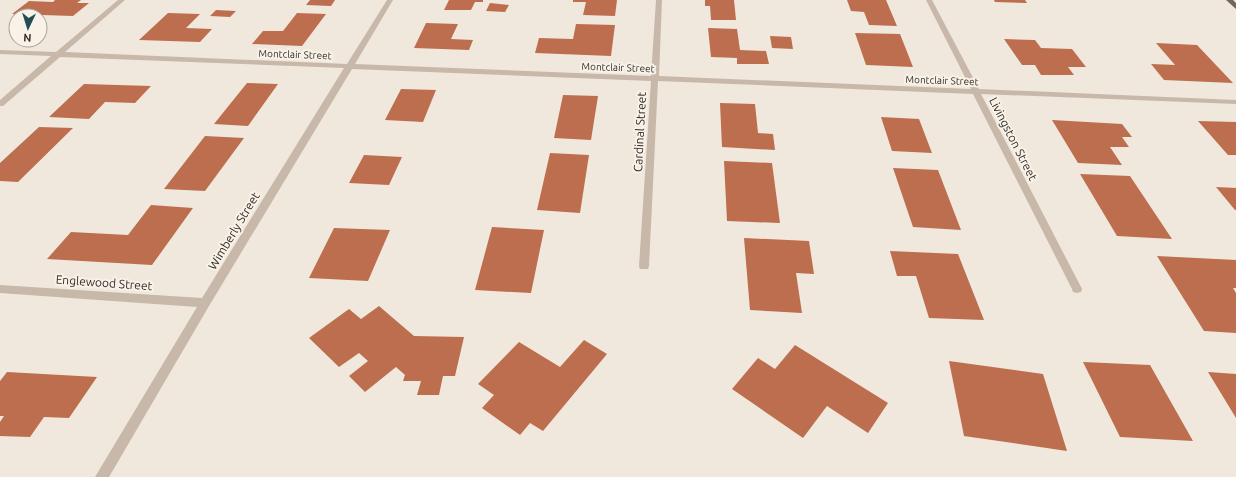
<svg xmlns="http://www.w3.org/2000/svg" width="1236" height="477" viewBox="0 0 1236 477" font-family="Ubuntu,sans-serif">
  <rect width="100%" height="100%" fill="#f0e8dc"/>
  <!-- building -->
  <path fill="#bd6e4e" d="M 55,0 L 81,0 L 77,3 L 89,3 L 73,16 L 12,14 L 29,1 L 53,2 Z
    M 310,0 L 335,0 L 331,6 L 306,5 Z
    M 449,0 L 483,0 L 483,2 L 475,2 L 471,10 L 444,10 Z
    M 573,0 L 617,0 L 615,16 L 583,15 L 586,2 L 573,2 Z
    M 705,0 L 734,0 L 736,20 L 711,20 L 710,6 L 705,6 Z
    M 847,0 L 886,0 L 897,26 L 869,25 L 864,12 L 851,11 Z
    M 994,0 L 1025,0 L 1027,3 L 995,2 Z
    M 490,3 L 509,5 L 505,12 L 486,11 Z
    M 216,10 L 236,11 L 230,17 L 210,16 Z
    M 168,13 L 200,14 L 186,28 L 212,29 L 200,42 L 139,40 Z
    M 297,13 L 326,14 L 302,46 L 252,44 L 263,31 L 283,31 Z
    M 426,23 L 458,24 L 451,39 L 473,40 L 469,50 L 414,48 Z
    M 576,24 L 615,25 L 611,56 L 535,53 L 539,38 L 573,39 Z
    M 708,28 L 737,29 L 740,50 L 766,51 L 769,64 L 737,64 L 737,58 L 711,57 Z
    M 855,33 L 900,34 L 913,67 L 866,65 Z
    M 770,36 L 791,37 L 793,49 L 772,48 Z
    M 1004,39 L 1035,40 L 1041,48 L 1072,49 L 1086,67 L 1068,67 L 1074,75 L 1041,75 L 1035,65 L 1022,65 Z
    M 1156,43 L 1197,45 L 1233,83 L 1164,80 L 1151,64 L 1175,65 Z
    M 247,83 L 278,84 L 248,126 L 214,124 Z
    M 84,84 L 151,86 L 135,103 L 105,102 L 89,119 L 49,117 Z
    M 401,89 L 436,90 L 423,122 L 385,120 Z
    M 563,95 L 598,96 L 591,140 L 554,138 Z
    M 720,103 L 755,104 L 758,133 L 773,134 L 775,150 L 722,147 Z
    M 881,117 L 919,119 L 932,153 L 892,151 Z
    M 1052,120 L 1122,124 L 1132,137 L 1122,137 L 1129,147 L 1110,147 L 1122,165 L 1078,163 Z
    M 1198,121 L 1236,122 L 1236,155 L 1228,155 Z
    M 39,127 L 73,128 L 18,182 L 0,181 L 0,163 Z
    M 205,136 L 244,138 L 205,191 L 164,189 Z
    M 550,153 L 589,155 L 580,213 L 537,210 Z
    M 364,155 L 402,157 L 389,185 L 349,183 Z
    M 724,161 L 772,163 L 780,223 L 727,221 Z
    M 893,168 L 938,170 L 961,230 L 913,227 Z
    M 1080,174 L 1130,176 L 1172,239 L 1117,236 Z
    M 1216,187 L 1236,188 L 1236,210 L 1235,210 Z
    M 151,205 L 193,208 L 152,265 L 47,259 L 71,232 L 128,235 Z
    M 492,227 L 544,230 L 531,293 L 475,290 Z
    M 334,228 L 390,230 L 368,281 L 309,278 Z
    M 744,238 L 809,241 L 814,274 L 796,273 L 802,313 L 750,310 Z
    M 890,251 L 958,254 L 984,320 L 929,318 L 916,276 L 897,276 Z
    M 1157,256 L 1236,260 L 1236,288 L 1233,288 L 1236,293 L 1236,333 L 1204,331 Z
    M 379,306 L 414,336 L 464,337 L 455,376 L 443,376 L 439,395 L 417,395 L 421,381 L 403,381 L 405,375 L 396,367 L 365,392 L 349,376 L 368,361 L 359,353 L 339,367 L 309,338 L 349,309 L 361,319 Z
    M 584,340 L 607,354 L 543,431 L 530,423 L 520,435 L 482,408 L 494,395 L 478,384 L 519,342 L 560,367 Z
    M 795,345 L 888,403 L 868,433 L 827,406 L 803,438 L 732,389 L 758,358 L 775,369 Z
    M 949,361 L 1043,374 L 1067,451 L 964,436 Z
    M 1083,362 L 1150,365 L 1193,441 L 1120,437 Z
    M 7,372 L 97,377 L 69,418 L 44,417 L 30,437 L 0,436 L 0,422 L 4,416 L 0,416 L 0,381 Z
    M 1208,372 L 1236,374 L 1236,418 Z"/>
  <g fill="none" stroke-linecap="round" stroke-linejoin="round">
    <!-- minor -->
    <path fill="#c7b8a9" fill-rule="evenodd" d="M 118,0 L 125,0 L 65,52 L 347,64 L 387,0 L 393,0 L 355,64 L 651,76 L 656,0 L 662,0 L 659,76 L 971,89 L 926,0 L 932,0 L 979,89 L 1236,100 L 1236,104 L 981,94 L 1082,289 L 1081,292 L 1077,293 L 1073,292 L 1072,289 L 973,94 L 658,81 L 649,266 L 648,269 L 640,269 L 639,266 L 651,81 L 352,69 L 209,306 L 109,477 L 95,477 L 197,307 L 0,293 L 0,285 L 202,298 L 344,68 L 60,57 L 3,106 L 0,106 L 0,100 L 51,56 L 0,54 L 0,50 L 56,52 Z"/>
    <!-- primary -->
    <path fill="#76655b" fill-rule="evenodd" d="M 1226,0 L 1233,0 L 1236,3 L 1236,9 Z"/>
  </g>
  <g text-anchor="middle" stroke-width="4" stroke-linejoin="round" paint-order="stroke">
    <!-- far-street labels -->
    <g font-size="10" fill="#352d28" stroke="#f8f2e8">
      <text transform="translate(295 54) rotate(2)" y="4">Montclair Street</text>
      <text transform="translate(618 67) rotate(2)" y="4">Montclair Street</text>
      <text transform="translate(942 80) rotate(2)" y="4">Montclair Street</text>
    </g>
    <!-- street labels -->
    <g font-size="12" fill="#352d28" stroke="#f8f2e8">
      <text transform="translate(640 132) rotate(-87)" y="4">Cardinal Street</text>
      <text transform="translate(1013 139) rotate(63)" y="4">Livingston Street</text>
      <text transform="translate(234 231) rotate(-59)" y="4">Wimberly Street</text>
      <text transform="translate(104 283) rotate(4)" y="4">Englewood Street</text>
    </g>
  </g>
  <!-- north arrow -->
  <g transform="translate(28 28) rotate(184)"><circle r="19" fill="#f8f2e8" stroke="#aaa39b"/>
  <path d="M0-3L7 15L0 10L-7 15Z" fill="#214d53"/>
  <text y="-6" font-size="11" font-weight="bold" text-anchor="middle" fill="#352d28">N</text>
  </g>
</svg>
